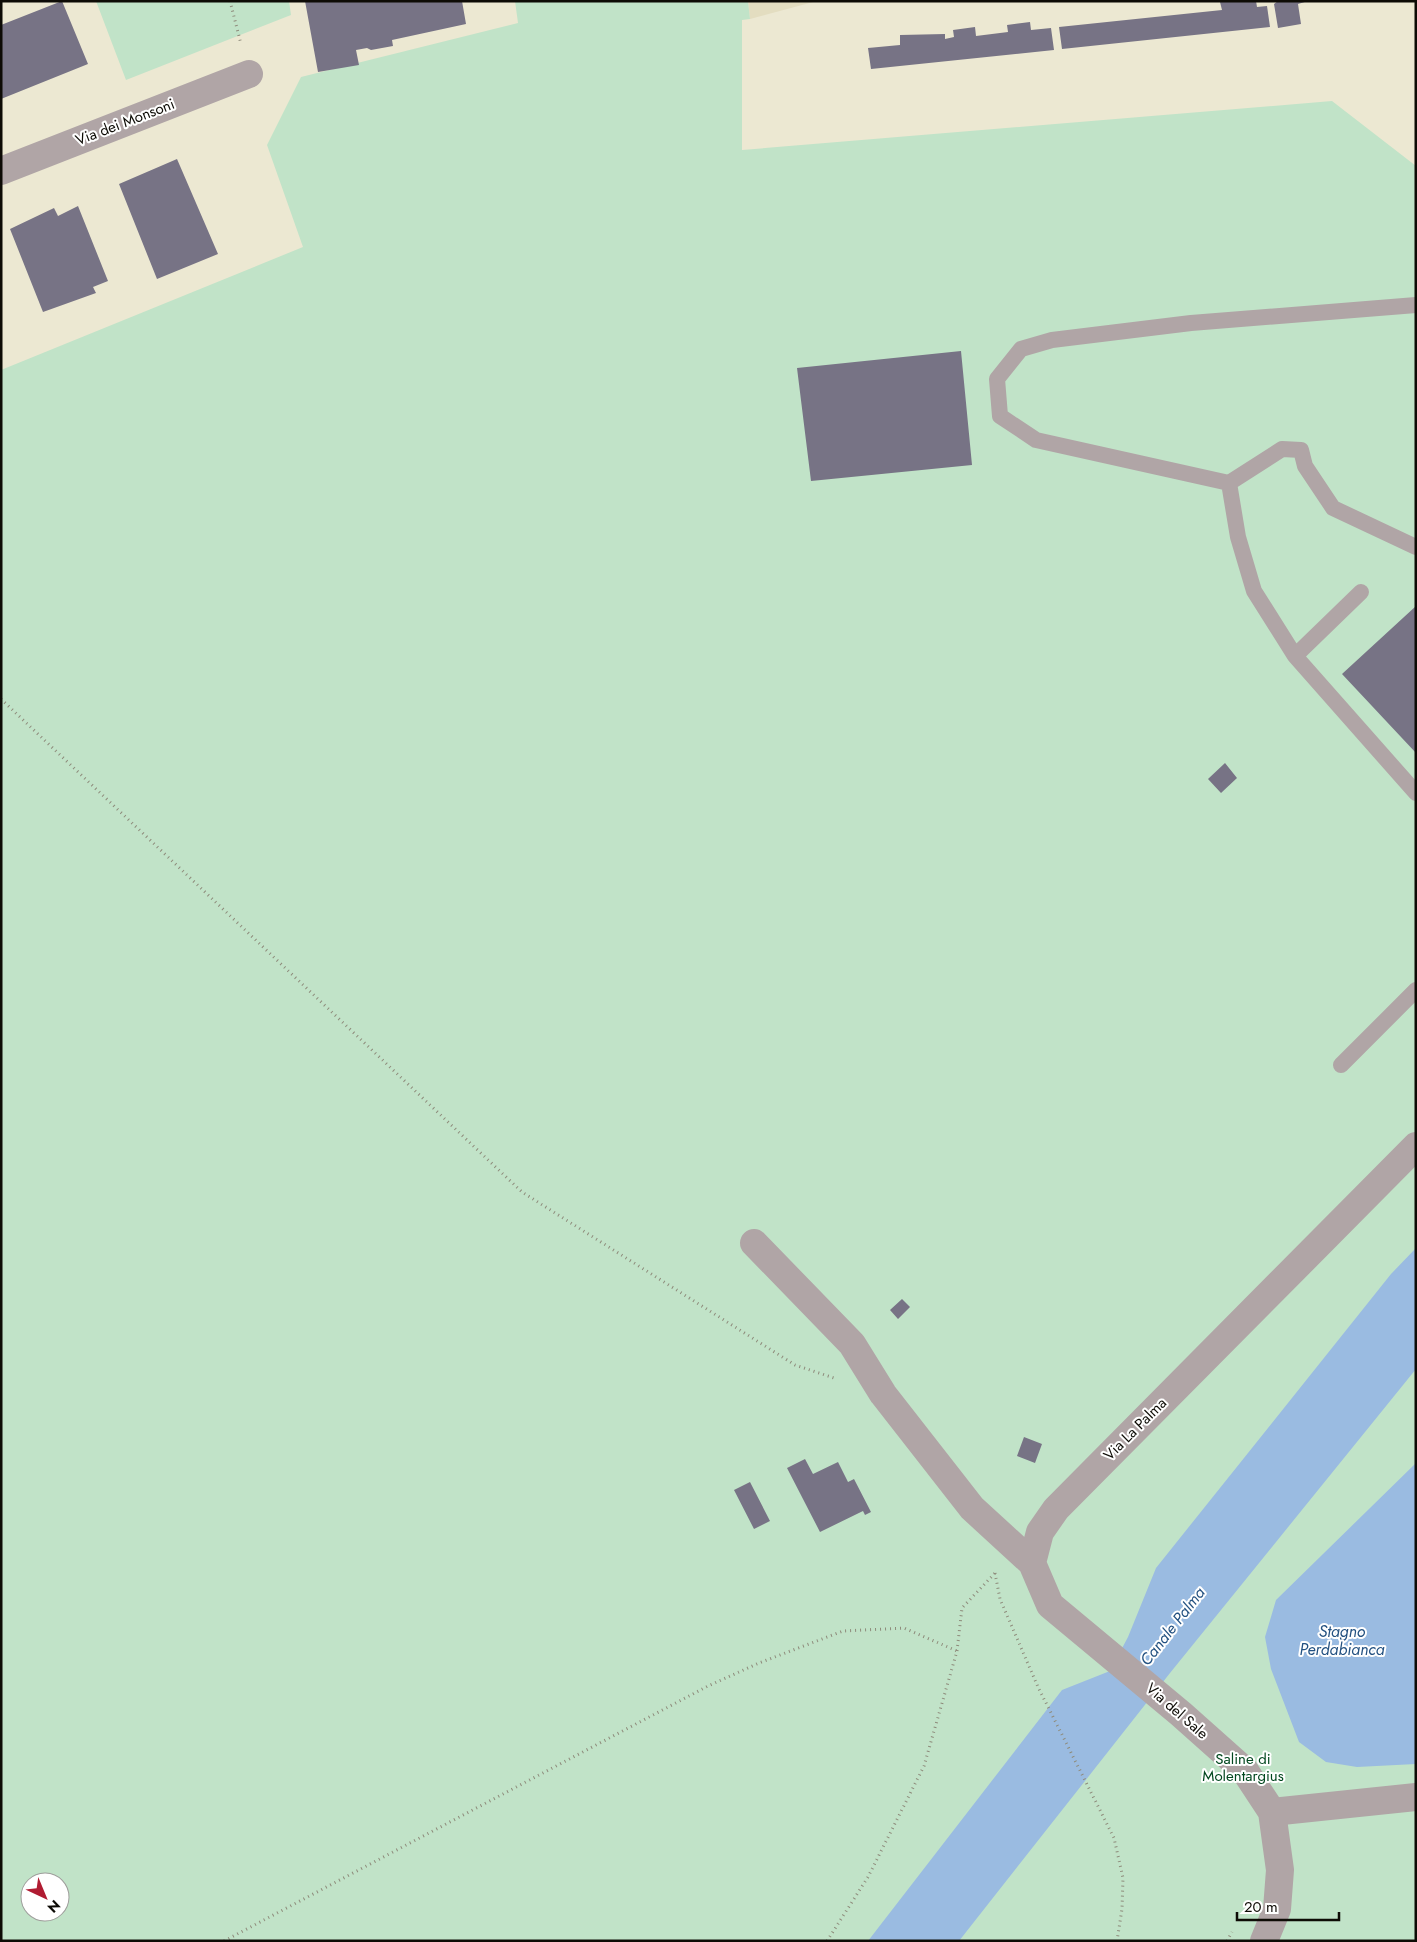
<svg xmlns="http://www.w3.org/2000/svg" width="1417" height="1942" viewBox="0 0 1417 1942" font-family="Jost,sans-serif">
  <rect width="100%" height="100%" fill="#ece8d2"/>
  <!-- built -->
  <path fill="#e3ddc0" d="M 748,1 L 817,1 L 750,19 Z"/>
  <!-- green -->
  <path fill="#c1e3c8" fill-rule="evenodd" d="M 96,1 L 289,1 L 291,15 L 126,80 Z
    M 515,1 L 748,1 L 750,19 L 742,20 L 742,150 L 1332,101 L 1416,166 L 1416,1941 L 1,1941 L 1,370 L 303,247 L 267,145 L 301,77 L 518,23 ZM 30,1882 L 60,1882 L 60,1912 L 30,1912 Z"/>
  <!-- water -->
  <path fill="#9abbe1" d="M 1416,1248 L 1416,1369 L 1170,1673 L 959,1941 L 868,1941 L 1062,1690 L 1110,1671 L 1128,1637 L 1156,1568 L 1391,1274 Z
    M 1416,1463 L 1416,1764 L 1357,1767 L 1326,1762 L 1299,1742 L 1271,1669 L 1265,1637 L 1276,1600 Z"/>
  <!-- building -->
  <path fill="#777385" d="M 62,1 L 88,64 L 1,99 L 1,25 Z
    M 305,1 L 462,1 L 466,24 L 392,40 L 393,46 L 371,50 L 367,48 L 356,50 L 359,65 L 318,72 Z
    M 1256,1 L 1257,7 L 1267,6 L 1270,27 L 1062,49 L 1059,27 L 1222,10 L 1220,2 L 1224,1 Z
    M 1278,1 L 1308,1 L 1298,4 L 1301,24 L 1278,28 L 1274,4 Z
    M 1030,22 L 1031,30 L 1051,28 L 1054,50 L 871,69 L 868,48 L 900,45 L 900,35 L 945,34 L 945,39 L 954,37 L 953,30 L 975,27 L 976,36 L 1008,32 L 1007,25 Z
    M 177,159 L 218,254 L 157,279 L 119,184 Z
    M 78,206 L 108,281 L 93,287 L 96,293 L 43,312 L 10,229 L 54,208 L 58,216 Z
    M 961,351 L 972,465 L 811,481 L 797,368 Z
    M 1416,606 L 1416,753 L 1342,674 Z
    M 1225,763 L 1237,778 L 1221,793 L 1208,779 Z
    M 902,1299 L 910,1307 L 898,1319 L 890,1310 Z
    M 1024,1437 L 1042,1444 L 1035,1463 L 1017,1456 Z
    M 805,1459 L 813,1474 L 838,1462 L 848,1482 L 854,1479 L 871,1512 L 865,1515 L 863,1511 L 820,1532 L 787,1468 Z
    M 750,1482 L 770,1521 L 754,1529 L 734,1490 Z"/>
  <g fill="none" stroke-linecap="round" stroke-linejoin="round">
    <!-- path -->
    <path stroke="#8e8b7b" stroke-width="3" stroke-dasharray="1 4" stroke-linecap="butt" d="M 230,1 L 241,44
      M 1,699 L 522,1192 L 795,1365 L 834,1378
      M 995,1573 L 1000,1599 L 1038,1687 L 1114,1838 L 1123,1878 L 1122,1909 L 1117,1941
      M 224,1941 L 708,1686 L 759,1663 L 843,1631 L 904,1628 L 957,1651
      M 827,1941 L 868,1877 L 924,1766 L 957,1651 L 962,1608 L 995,1573
      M 1227,1941 L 1232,1932"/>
    <!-- service -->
    <path stroke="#b0a5a6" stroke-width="16" d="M 1416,305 L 1191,323 L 1052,340 L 1021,349 L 997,379 L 1000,416 L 1036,440 L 1229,483 L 1282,449 L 1301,450 L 1305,466 L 1333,508 L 1416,547
      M 1229,483 L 1238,537 L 1254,591 L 1295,656
      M 1361,592 L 1295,656 L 1416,793
      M 1341,1065 L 1416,990"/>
    <!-- minor -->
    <path stroke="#b0a5a6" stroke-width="28" d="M 1,171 L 249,74
      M 754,1243 L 852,1344 L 883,1394 L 972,1508 L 1032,1563 L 1050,1605 L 1181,1714 L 1245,1771 L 1272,1812 L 1280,1870 L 1277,1909 L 1264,1941
      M 1032,1563 L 1040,1532 L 1056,1509 L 1416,1146
      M 1272,1812 L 1416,1797"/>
  </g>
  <g text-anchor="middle" stroke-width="4" stroke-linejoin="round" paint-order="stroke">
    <!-- street labels -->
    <g font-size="15" fill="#0d0b05" stroke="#fff">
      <text transform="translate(125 122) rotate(-21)" y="5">Via dei Monsoni</text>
      <text transform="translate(1135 1429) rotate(-45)" y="5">Via La Palma</text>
      <text transform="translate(1177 1711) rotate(41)" y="5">Via del Sale</text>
    </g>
    <!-- park labels -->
    <g font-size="15" fill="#00471e" stroke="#fff">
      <text x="1243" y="1764">Saline di<tspan x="1243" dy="17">Molentargius</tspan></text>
    </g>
    <!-- water labels -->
    <g font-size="16" font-style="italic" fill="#235181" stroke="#fff">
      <text transform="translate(1172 1626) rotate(-52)" y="6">Canale Palma</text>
      <text x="1342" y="1637">Stagno<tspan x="1342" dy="18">Perdabianca</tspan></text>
    </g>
  </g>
  <!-- border -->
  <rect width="1417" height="1942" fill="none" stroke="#0d0b05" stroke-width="5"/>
  <!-- north arrow -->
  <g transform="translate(45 1897) rotate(136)"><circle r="24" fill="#ffffff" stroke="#9e9d9b"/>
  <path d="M0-4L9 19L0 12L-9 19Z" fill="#b01c32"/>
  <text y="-8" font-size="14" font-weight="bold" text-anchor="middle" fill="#0d0b05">N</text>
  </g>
  <!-- scale -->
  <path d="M1237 1912v8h102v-8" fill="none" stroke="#0d0b05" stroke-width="2.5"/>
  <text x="1244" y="1912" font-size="15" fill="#0d0b05" stroke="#ffffff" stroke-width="4" paint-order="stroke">20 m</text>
</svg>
